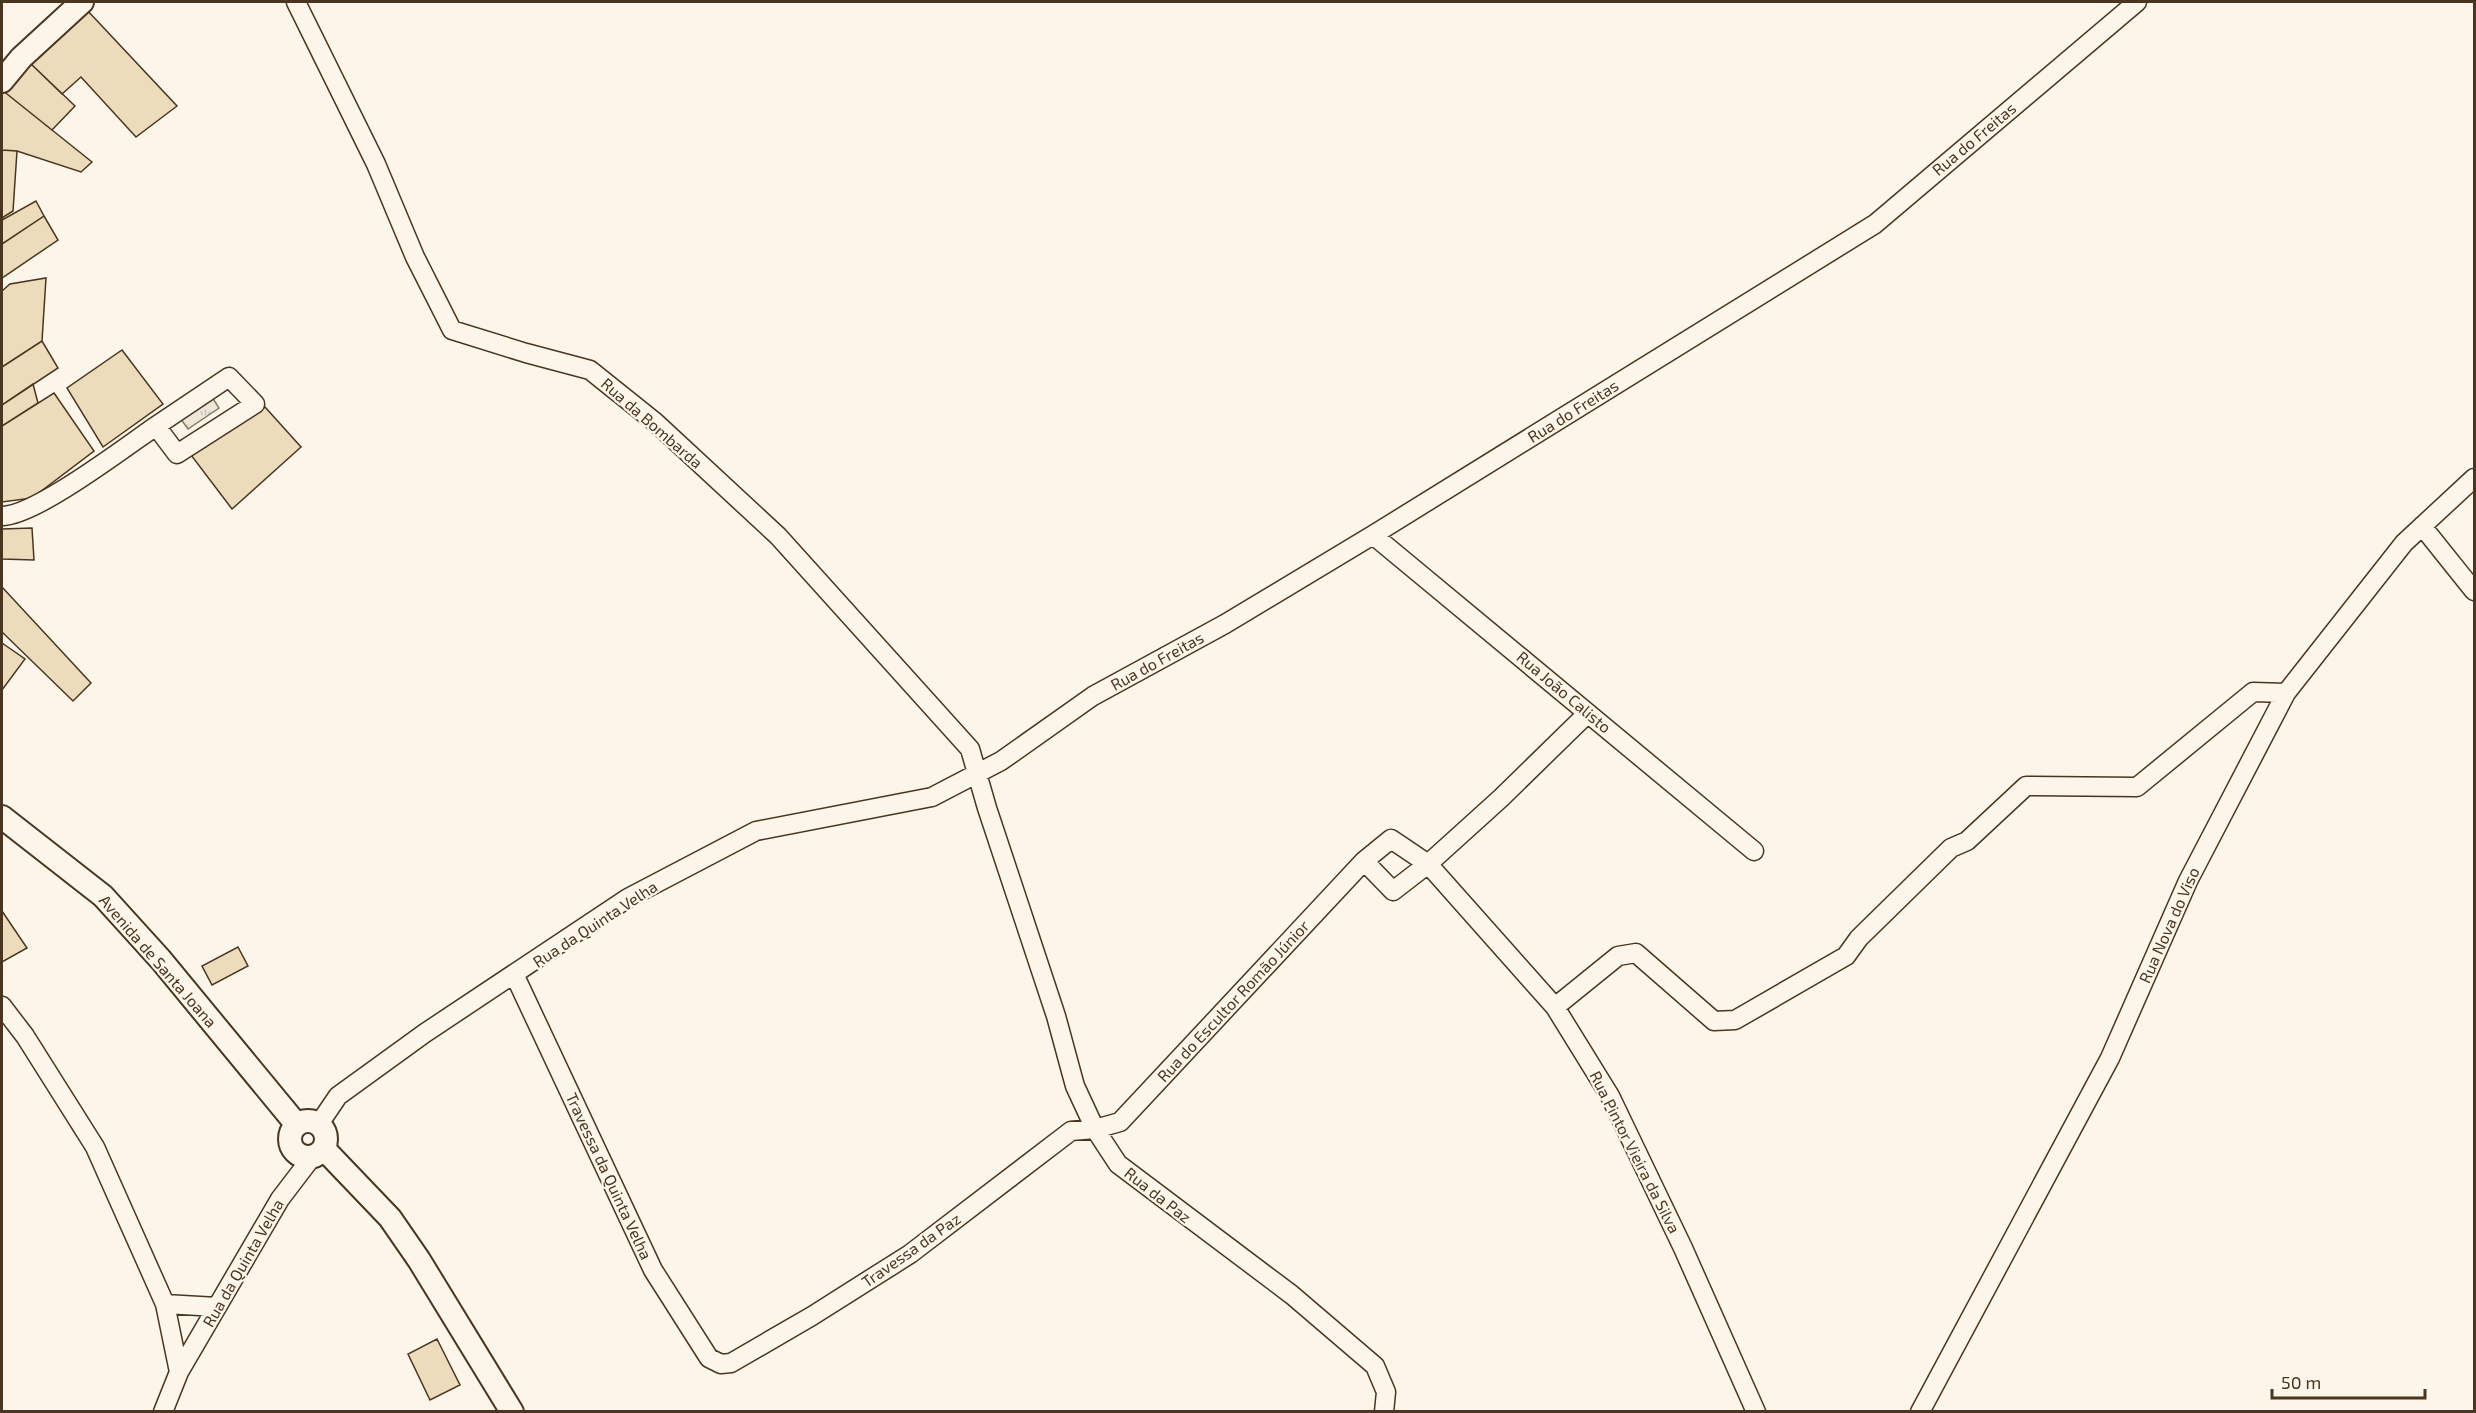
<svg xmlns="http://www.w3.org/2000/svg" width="2476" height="1413" viewBox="0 0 2476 1413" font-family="'Exo 2',sans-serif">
  <defs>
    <pattern id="grass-tufts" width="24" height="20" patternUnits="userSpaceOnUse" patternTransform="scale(1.5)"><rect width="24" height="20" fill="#ede6d9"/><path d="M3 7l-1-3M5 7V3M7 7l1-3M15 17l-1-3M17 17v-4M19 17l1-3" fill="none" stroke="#cdc6ba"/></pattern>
  </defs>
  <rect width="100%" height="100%" fill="#fbf6e9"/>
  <!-- grass -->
  <path fill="url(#grass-tufts)" stroke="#887966" stroke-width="1.5" d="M 212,397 L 219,408 L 188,429 L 180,418 Z"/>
  <!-- building -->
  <path fill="#ecdcbc" stroke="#4a3520" stroke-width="1.5" d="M 86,9 L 177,106 L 136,137 L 81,77 L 62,94 L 29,62 Z
    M 29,62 L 75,106 L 52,130 L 2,90 Z
    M 2,90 L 92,162 L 81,172 L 17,151 L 2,150 Z
    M 2,150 L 17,151 L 13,211 L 2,218 Z
    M 36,201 L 44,216 L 2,244 L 2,220 Z
    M 44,216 L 58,240 L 2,278 L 2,244 Z
    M 46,278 L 42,341 L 2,367 L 2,291 L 10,284 Z
    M 42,341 L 58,368 L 2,405 L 2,367 Z
    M 122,350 L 163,404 L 103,447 L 67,388 Z
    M 33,384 L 38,403 L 2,426 L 2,405 Z
    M 54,393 L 94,451 L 32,498 L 2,502 L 2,426 Z
    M 265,407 L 301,447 L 232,509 L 191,455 Z
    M 32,528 L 34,560 L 2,559 L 2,529 Z
    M 2,587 L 91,683 L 73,701 L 2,632 Z
    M 2,643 L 25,659 L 2,690 Z
    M 2,911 L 27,948 L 2,962 Z
    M 238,947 L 248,966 L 212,985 L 202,966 Z
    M 437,1339 L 460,1385 L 430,1400 L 408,1354 Z"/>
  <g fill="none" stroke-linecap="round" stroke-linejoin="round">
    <!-- minor casing -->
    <g stroke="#4a3520" stroke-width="21">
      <path id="minor" d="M 296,2 L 376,164 L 415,257 L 452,330 L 526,353 L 590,370 L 655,422 L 778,536 L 970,749 L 987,808 L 1056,1016 L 1075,1086 L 1095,1129 L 1118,1164 L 1292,1295 L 1375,1366 L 1386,1392 L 1384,1412
        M 229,377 L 255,404 L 177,454 L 156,426 Z
        M 2,516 C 35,516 124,448 156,426
        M 2422,526 L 2474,591
        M 1373,535 L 1754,851
        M 1588,713 L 1501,798 L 1428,864 L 1555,1007 L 1610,1096 L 1683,1248 L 1756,1412
        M 515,976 L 653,1270 L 709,1358 L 721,1364 L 731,1363 L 812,1316 L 910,1254 L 1071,1131 L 1095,1129 L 1120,1122 L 1364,861 L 1391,839 L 1428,864 L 1393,891 L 1364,861
        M 2,1006 L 25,1036 L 95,1147 L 165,1304 L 179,1372
        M 1555,1007 L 1618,956 L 1636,953 L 1714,1021 L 1735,1020 L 1846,956 L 1859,938 L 1951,848 L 1967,841 L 2026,786 L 2137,787 L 2253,692 L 2286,693
        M 319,1124 L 338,1096 L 425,1033 L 628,898 L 756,831 L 932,797 L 1001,761 L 1093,696 L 1225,624 L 1373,535 L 1875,224 L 2137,2
        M 165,1304 L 217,1307
        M 163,1412 L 179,1372 L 280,1199 L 312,1157
        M 1920,1412 L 2110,1058 L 2188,881 L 2286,693 L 2404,543 L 2474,478"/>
    </g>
    <!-- tertiary casing -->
    <g stroke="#4a3520" stroke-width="26">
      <path id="tertiary" d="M 2,81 L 21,58 L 82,2
        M 2,817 L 103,896 L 161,960 L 297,1125
        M290 1139a18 18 0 1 1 36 0a18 18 0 1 1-36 0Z
        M 324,1149 L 390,1218 L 419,1260 L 512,1412"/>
    </g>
    <!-- minor -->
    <use href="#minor" stroke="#fbf6e9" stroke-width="18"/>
    <!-- tertiary -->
    <use href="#tertiary" stroke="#fbf6e9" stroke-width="22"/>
  </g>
  <g text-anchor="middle" stroke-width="4.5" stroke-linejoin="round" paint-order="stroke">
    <!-- street labels -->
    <g font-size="16" fill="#4a3520" stroke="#fbf6e9">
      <text transform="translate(1974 139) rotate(-40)" y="6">Rua do Freitas</text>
      <text transform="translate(1573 411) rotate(-32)" y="6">Rua do Freitas</text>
      <text transform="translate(652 423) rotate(41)" y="6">Rua da Bombarda</text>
      <text transform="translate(1157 661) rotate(-29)" y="6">Rua do Freitas</text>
      <text transform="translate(1564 692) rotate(40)" y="6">Rua João Calisto</text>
      <text transform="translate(595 924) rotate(-33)" y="6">Rua da Quinta Velha</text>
      <text transform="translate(2169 925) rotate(-66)" y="6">Rua Nova do Viso</text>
      <text transform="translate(158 961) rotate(49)" y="6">Avenida de Santa Joana</text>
      <text transform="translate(1233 1001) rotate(-47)" y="6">Rua do Escultor Romão Júnior</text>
      <text transform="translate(1635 1152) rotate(63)" y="6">Rua Pintor Vieira da Silva</text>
      <text transform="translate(609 1176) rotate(65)" y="6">Travessa da Quinta Velha</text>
      <text transform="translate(1158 1195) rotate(38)" y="6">Rua da Paz</text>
      <text transform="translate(911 1250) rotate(-35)" y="6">Travessa da Paz</text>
      <text transform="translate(243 1263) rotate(-60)" y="6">Rua da Quinta Velha</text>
    </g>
  </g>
  <!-- border -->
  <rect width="2476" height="1413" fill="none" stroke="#4a3520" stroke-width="6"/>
  <!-- scale -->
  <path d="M2272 1389v9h153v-9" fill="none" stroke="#4a3520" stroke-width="3"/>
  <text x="2281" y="1389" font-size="18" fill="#4a3520" stroke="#fbf6e9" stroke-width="4.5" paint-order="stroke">50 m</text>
</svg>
